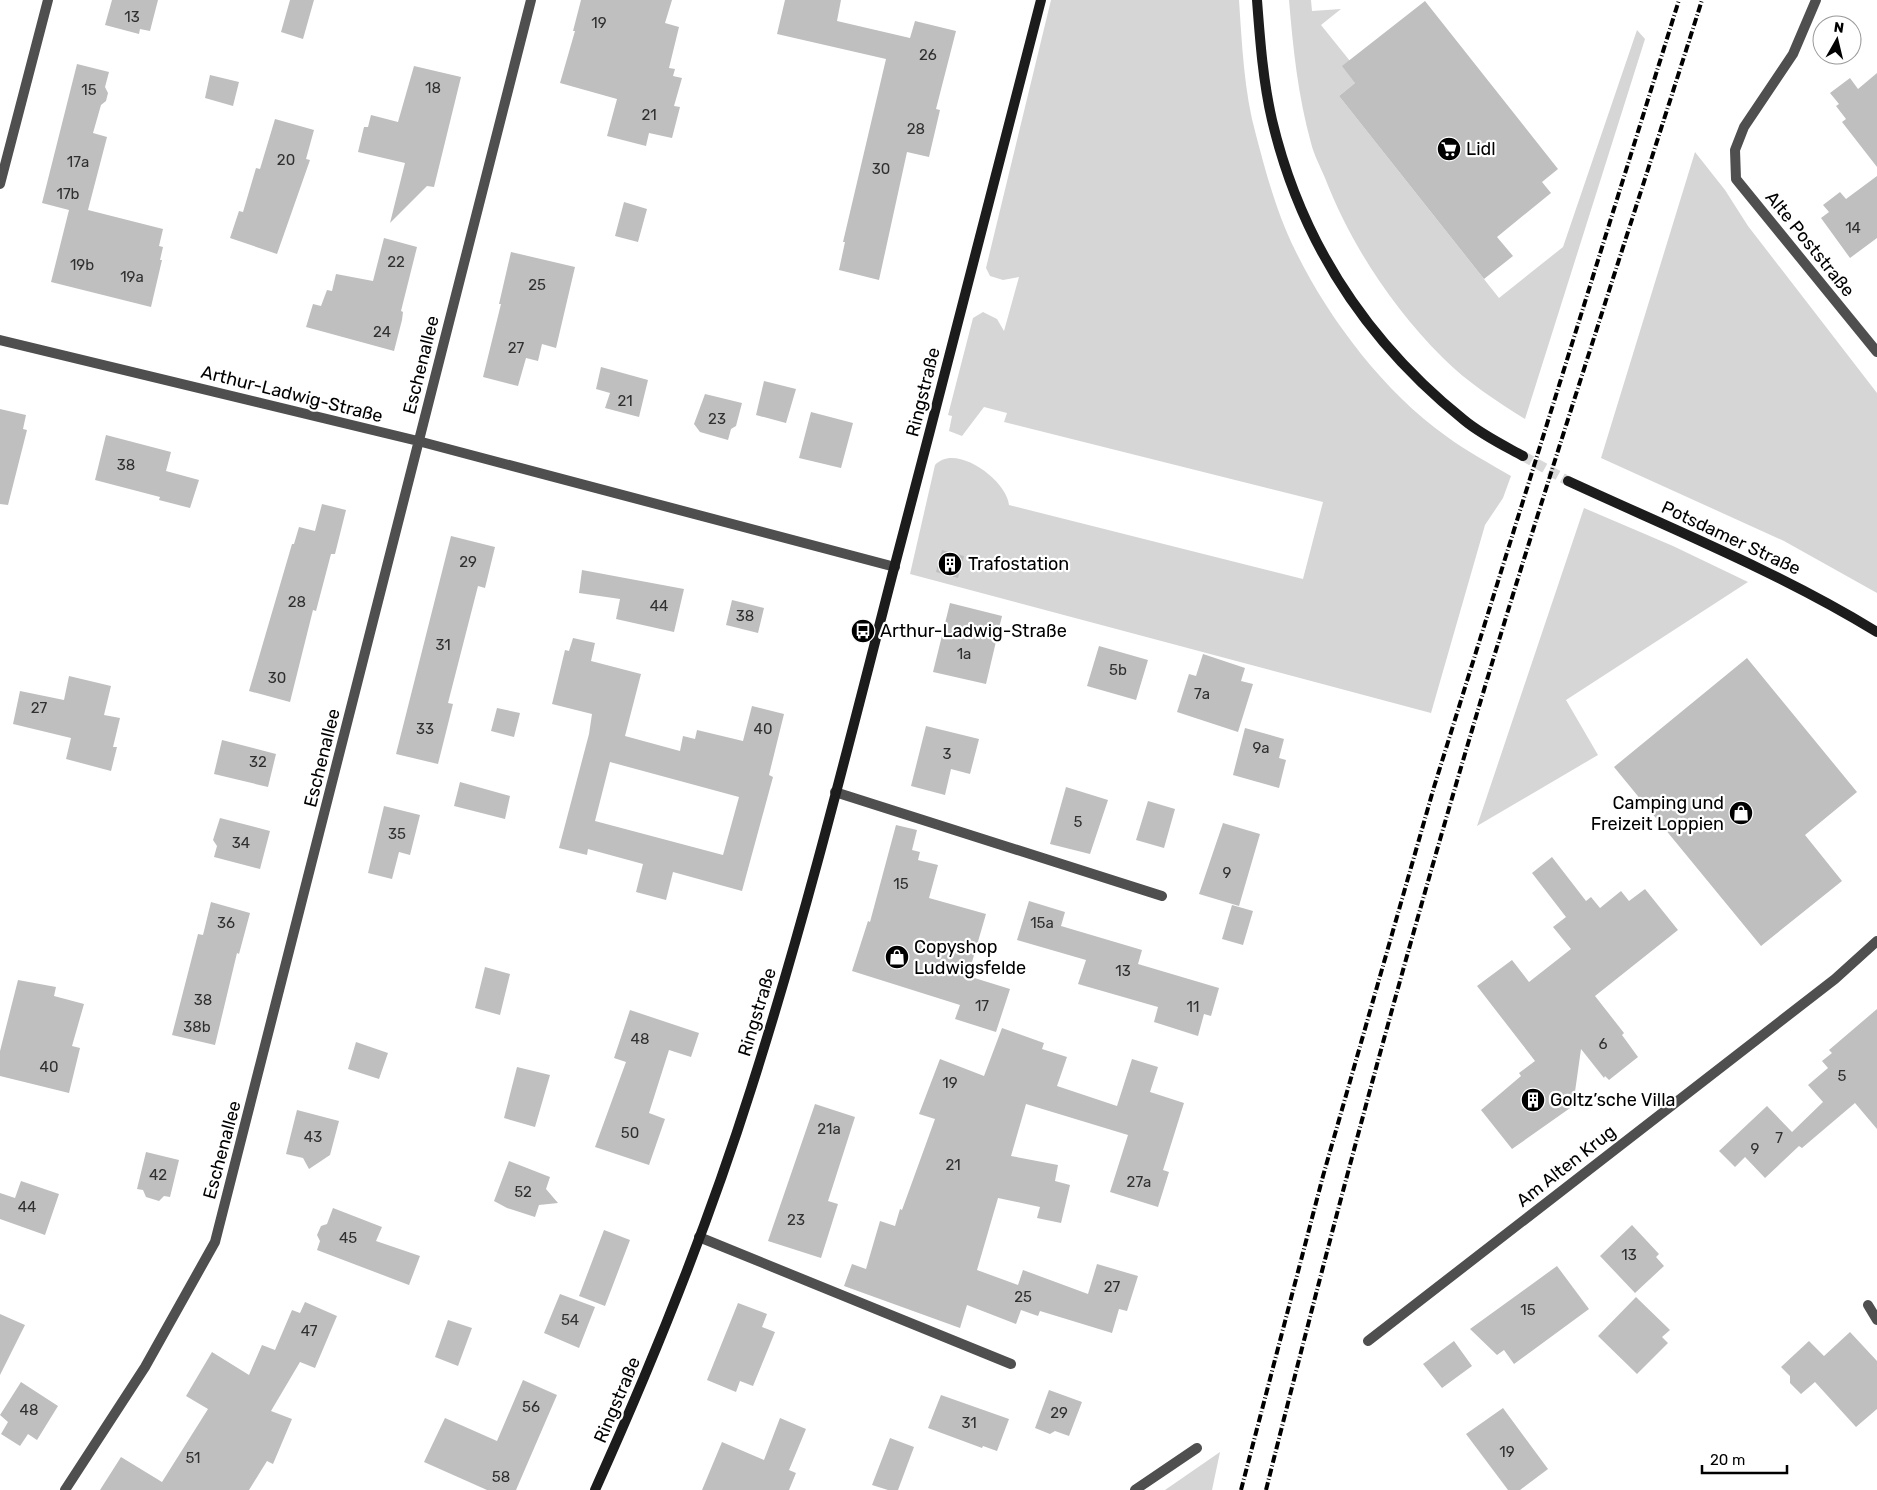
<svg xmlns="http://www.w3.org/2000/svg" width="1877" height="1490" viewBox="0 0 1877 1490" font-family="Rubik,sans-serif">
  <rect width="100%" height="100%" fill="#fff"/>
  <!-- green -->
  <path fill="#d6d6d6" d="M 1051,0 L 1239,0 C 1242,44 1244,92 1256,135 C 1266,173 1277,214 1295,250 C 1328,318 1384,392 1446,436 C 1466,451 1489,463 1511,476 L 1503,498 L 1485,525 L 1431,713 L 910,574 L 935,465 C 955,442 1007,480 1009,505 L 1303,579 L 1323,502 L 1004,422 L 1007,413 L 984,407 L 962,436 L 949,431 L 952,416 L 948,415 L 973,318 L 983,312 L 997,319 L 1004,331 L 1019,277 L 1003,280 L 990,276 L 986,268 Z
    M 1289,0 L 1311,0 L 1312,11 L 1341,9 L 1321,25 L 1350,61 L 1355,83 L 1339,96 L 1499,298 L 1563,247 L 1637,30 L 1645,39 L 1525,419 C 1496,401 1467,382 1443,358 C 1392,307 1351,245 1325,178 C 1320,166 1314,155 1311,143 C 1298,96 1293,48 1289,0 Z
    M 1695,152 L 1725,190 L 1748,226 L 1877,393 L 1877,593 L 1784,541 L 1601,458 Z
    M 1584,508 L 1673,546 L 1748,582 L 1566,700 L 1598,755 L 1477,826 Z
    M 1220,1452 L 1212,1490 L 1165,1490 Z"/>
  <!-- building -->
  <path fill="#bfbfbf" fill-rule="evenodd" d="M 112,0 L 158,0 L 150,31 L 140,29 L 139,34 L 105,25 Z
    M 290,0 L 314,0 L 303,39 L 281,32 Z
    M 581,0 L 672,0 L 665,23 L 679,27 L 669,68 L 675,69 L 673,76 L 682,78 L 674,106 L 680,107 L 672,138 L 649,133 L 646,146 L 607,136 L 617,99 L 560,83 L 575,31 L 573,31 Z
    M 785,0 L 841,0 L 837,21 L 910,38 L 915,21 L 956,31 L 936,109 L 940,110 L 929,157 L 907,152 L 879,280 L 839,270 L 845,242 L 843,242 L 886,59 L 777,34 Z
    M 1425,1 L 1558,169 L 1542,182 L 1551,193 L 1497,237 L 1513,256 L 1484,279 L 1339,96 L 1355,83 L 1342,66 Z
    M 77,64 L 109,72 L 105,87 L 108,93 L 106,101 L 101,105 L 93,133 L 107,137 L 88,210 L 163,229 L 159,246 L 163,247 L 160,260 L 162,260 L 151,307 L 51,282 L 69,210 L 42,203 Z
    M 414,66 L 461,77 L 434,187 L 427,186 L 390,223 L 405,163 L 358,152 L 364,127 L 368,127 L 371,115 L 398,122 Z
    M 1877,73 L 1877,167 L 1842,122 L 1846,119 L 1836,106 L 1839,104 L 1830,93 L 1850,78 L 1858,89 Z
    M 210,75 L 239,82 L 233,106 L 205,98 Z
    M 275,119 L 314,130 L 306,159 L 310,160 L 277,254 L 230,238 L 239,211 L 243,212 L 256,168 L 260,169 Z
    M 1877,176 L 1877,238 L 1850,258 L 1821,218 L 1829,212 L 1823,205 L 1840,192 L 1846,199 Z
    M 624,202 L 647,209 L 638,242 L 615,236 Z
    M 384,238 L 417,247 L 401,311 L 403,312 L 402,320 L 394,351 L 306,327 L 313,304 L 321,306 L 327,290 L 332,291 L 336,274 L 373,281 Z
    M 511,252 L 575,267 L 556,348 L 542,344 L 538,361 L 526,358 L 518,386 L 483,377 L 501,304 L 499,304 Z
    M 601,367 L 648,380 L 639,417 L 605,408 L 610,393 L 596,389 Z
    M 764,381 L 796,389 L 786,423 L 756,415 Z
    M 705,394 L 742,403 L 736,426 L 731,429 L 728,440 L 700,432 L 694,424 Z
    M 0,409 L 26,415 L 23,429 L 27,430 L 8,505 L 0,504 Z
    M 811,412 L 853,423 L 841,468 L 799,458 Z
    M 106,435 L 171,452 L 166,471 L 199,480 L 190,508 L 159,500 L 160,497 L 95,480 Z
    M 322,504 L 346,510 L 335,554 L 331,554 L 316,611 L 313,610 L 290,702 L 249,691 L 292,544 L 294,544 L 299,527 L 315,531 Z
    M 451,536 L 495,547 L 485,588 L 478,586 L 448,703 L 453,704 L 438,764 L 396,754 Z
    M 942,550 L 964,556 L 958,578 L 936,572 Z
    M 582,570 L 684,589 L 674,632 L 616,619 L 620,599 L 579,593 Z
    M 732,600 L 764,608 L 758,633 L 726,625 Z
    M 950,603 L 1002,616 L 986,684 L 933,672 Z
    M 573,638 L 595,643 L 591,661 L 641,674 L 625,736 L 680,751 L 683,736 L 695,739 L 697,730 L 743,741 L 752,706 L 784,714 L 769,775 L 773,777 L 742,891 L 673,872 L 666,900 L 636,892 L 643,864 L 588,849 L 587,855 L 559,848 L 589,734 L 592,714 L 552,704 L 565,650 L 569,651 ZM 610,762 L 739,797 L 723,855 L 595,821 Z
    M 1099,646 L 1148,660 L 1136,700 L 1087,686 Z
    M 1203,654 L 1245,668 L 1241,681 L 1253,684 L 1238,732 L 1177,712 L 1189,674 L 1196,676 Z
    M 1747,658 L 1857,792 L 1805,835 L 1842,881 L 1761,946 L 1614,767 Z
    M 69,676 L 111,686 L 104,715 L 120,718 L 113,747 L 117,747 L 111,771 L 66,759 L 71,738 L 13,724 L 20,691 L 64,700 Z
    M 497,708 L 520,713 L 514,737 L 491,731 Z
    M 926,726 L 979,739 L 970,774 L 951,769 L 945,795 L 911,786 Z
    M 1245,728 L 1284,739 L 1279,758 L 1286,760 L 1279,788 L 1233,775 Z
    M 222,740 L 276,754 L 268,787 L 214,774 Z
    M 460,782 L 510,796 L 505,819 L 454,806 Z
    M 1066,787 L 1108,800 L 1090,854 L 1050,844 Z
    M 1148,801 L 1175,809 L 1164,848 L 1136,840 Z
    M 384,806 L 420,815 L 410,855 L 399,852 L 392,879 L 368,873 Z
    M 220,818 L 270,831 L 260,869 L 214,857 L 217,846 L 213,840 Z
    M 1223,823 L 1260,834 L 1239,906 L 1199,894 Z
    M 896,825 L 917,830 L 912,850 L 920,852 L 918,860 L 938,865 L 929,898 L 986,914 L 968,976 L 1010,989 L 996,1032 L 955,1019 L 960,1005 L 852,971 L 868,921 L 870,922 Z
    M 1552,857 L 1586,901 L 1591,897 L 1600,908 L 1621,891 L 1629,901 L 1645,889 L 1678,930 L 1595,996 L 1624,1033 L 1622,1035 L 1638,1057 L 1609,1080 L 1605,1076 L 1604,1078 L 1581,1049 L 1573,1106 L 1512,1149 L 1481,1110 L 1521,1076 L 1519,1073 L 1535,1061 L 1477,986 L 1512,960 L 1529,982 L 1571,949 L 1553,927 L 1566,917 L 1532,873 Z
    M 1029,901 L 1065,912 L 1061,926 L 1142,950 L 1138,964 L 1219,988 L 1211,1016 L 1204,1014 L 1198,1036 L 1154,1022 L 1158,1007 L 1078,984 L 1086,960 L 1017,940 Z
    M 211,902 L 250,913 L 239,954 L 237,953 L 215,1045 L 172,1035 L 198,934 L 203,935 Z
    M 1232,905 L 1253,911 L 1243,945 L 1222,939 Z
    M 485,967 L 510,974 L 500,1015 L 475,1008 Z
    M 18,980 L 56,987 L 54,996 L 84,1004 L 72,1046 L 80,1048 L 69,1093 L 0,1076 L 0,1051 Z
    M 1877,1009 L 1877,1129 L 1855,1103 L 1802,1148 L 1799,1146 L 1765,1178 L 1745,1157 L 1735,1167 L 1719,1151 L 1767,1106 L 1792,1132 L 1823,1102 L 1808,1085 L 1828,1068 L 1822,1061 L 1832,1053 L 1829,1050 Z
    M 630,1010 L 699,1033 L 691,1057 L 669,1050 L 649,1113 L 665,1119 L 649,1165 L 595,1147 L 626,1062 L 614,1058 Z
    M 1002,1028 L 1044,1043 L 1042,1049 L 1067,1057 L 1057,1086 L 1117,1106 L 1132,1059 L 1158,1067 L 1150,1092 L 1184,1103 L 1163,1170 L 1169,1172 L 1158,1207 L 1110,1192 L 1128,1135 L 1026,1104 L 1011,1156 L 1058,1165 L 1055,1181 L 1070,1185 L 1061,1223 L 1037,1218 L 1040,1207 L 998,1198 L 977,1270 L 1018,1285 L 1023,1270 L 1088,1294 L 1097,1264 L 1138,1276 L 1127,1311 L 1119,1309 L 1112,1333 L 1040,1311 L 1038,1316 L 1021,1310 L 1016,1324 L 967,1305 L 960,1328 L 844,1286 L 852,1264 L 866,1269 L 880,1221 L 895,1226 L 900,1209 L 902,1210 L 935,1119 L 919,1114 L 940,1059 L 984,1076 Z
    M 356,1042 L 388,1053 L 379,1079 L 348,1069 Z
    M 517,1067 L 550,1075 L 535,1127 L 504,1118 Z
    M 815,1104 L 855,1117 L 828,1201 L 838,1204 L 821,1258 L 768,1241 Z
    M 297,1110 L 339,1121 L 330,1155 L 309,1169 L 303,1158 L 286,1154 Z
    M 146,1152 L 179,1160 L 170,1197 L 164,1196 L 159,1201 L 146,1197 L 143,1190 L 137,1189 Z
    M 509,1161 L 550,1177 L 546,1189 L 558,1203 L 539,1205 L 535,1217 L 507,1208 L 494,1201 Z
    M 21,1181 L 59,1194 L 45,1235 L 0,1219 L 0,1193 L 15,1198 Z
    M 333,1208 L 382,1227 L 376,1241 L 420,1256 L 409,1285 L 317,1250 L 320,1241 L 317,1235 L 321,1226 L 327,1224 Z
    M 1632,1225 L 1659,1254 L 1656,1257 L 1664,1266 L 1635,1293 L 1600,1256 Z
    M 604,1230 L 630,1240 L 605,1306 L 579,1296 Z
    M 1557,1266 L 1589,1309 L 1514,1364 L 1504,1350 L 1497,1355 L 1470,1329 Z
    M 560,1294 L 595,1307 L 579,1348 L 544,1333 Z
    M 1636,1297 L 1670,1330 L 1662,1337 L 1668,1343 L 1637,1374 L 1598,1336 Z
    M 305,1302 L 337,1316 L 315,1368 L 300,1362 L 271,1411 L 292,1419 L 273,1464 L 267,1461 L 249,1490 L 100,1490 L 121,1457 L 162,1482 L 208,1409 L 186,1396 L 212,1352 L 249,1375 L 262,1345 L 275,1350 L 292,1310 L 300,1313 Z
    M 738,1303 L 767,1314 L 762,1327 L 775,1332 L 753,1386 L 740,1381 L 736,1392 L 707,1380 Z
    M 0,1314 L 25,1325 L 0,1375 Z
    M 448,1320 L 472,1328 L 458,1366 L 435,1357 Z
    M 1850,1332 L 1877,1361 L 1877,1409 L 1856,1427 L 1815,1382 L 1801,1394 L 1790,1383 L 1790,1376 L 1781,1367 L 1809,1341 L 1824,1356 Z
    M 1454,1341 L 1472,1366 L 1442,1388 L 1423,1364 Z
    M 523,1380 L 557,1395 L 516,1490 L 487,1490 L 424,1462 L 445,1418 L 497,1441 Z
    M 21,1382 L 58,1406 L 37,1440 L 28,1434 L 20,1446 L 1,1434 L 8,1422 L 0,1415 Z
    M 1049,1390 L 1082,1402 L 1069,1436 L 1055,1431 L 1050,1434 L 1035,1428 Z
    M 941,1395 L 1009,1419 L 997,1451 L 983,1446 L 982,1448 L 928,1428 Z
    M 1503,1408 L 1548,1469 L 1520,1490 L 1508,1490 L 1466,1434 Z
    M 780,1418 L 806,1429 L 789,1470 L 796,1473 L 789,1490 L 702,1490 L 722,1442 L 764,1460 Z
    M 890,1438 L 914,1447 L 898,1490 L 888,1490 L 872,1485 Z"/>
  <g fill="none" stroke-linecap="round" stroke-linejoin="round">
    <!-- secondary-tunnel -->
    <path stroke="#d9d9d9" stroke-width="10" stroke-dasharray="10 5" stroke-linecap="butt" d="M 1523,456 L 1568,481"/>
    <!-- street -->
    <path stroke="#4f4f4f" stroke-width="10" d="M 1816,0 L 1793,54 L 1744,127 L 1735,150 L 1736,179 L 1877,352
      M 0,184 L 48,0
      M 0,340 L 418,441 L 895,567
      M 835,792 L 1162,896
      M 699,1237 L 1011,1364
      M 1868,1305 L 1877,1320
      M 1368,1341 L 1835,979 L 1877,941
      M 65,1490 L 145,1367 L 215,1242 L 531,0
      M 1135,1490 L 1197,1448"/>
    <!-- secondary -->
    <path stroke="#1c1c1c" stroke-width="10" d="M 1257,0 C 1260,40 1263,81 1272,120 C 1301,242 1367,342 1464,420 C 1482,435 1503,445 1523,456
      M 1568,481 C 1672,529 1779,572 1877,632
      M 595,1490 C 654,1359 708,1225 751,1089 C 805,920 848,747 892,576 C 942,384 993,192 1041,0"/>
    <!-- rail -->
    <path stroke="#000" stroke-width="4" stroke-dasharray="8 2.5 1 2.5" stroke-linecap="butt" d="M 1241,1490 L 1323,1176 L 1434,787 L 1679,0
      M 1266,1490 C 1342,1187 1423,886 1515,588 C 1576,391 1640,196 1702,0"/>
  </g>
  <!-- icons -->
  <defs>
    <g id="supermarket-disc" transform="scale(1.25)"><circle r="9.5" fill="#000" stroke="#fff"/><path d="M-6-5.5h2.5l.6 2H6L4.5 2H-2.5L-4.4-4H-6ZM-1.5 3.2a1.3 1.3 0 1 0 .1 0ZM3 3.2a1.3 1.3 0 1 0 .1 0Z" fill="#fff"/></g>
    <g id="building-disc" transform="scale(1.25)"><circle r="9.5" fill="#000" stroke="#fff"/><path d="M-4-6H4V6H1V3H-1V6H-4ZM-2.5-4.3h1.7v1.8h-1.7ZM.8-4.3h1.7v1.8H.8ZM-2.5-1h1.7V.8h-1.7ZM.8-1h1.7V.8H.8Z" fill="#fff"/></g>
    <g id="bus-disc" transform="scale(1.25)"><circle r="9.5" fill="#000" stroke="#fff"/><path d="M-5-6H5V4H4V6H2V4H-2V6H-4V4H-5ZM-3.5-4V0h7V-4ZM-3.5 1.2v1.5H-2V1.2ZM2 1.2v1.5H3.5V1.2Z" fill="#fff"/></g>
    <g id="shop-disc" transform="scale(1.25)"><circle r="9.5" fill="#000" stroke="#fff"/><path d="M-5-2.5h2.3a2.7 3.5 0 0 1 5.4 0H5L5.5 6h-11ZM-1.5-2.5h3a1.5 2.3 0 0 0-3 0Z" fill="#fff"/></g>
  </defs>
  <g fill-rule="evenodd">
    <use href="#supermarket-disc" x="1449" y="149"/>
    <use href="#building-disc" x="950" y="564"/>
    <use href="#bus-disc" x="863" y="631"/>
    <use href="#shop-disc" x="1741" y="813"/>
    <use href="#shop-disc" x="897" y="957"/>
    <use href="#building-disc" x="1533" y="1100"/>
  </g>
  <g text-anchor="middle" stroke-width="4.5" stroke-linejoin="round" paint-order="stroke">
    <!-- number labels -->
    <g font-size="15" fill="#303030">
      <text x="132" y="22">13</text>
      <text x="599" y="28">19</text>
      <text x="928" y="60">26</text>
      <text x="433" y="93">18</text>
      <text x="89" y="95">15</text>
      <text x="649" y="120">21</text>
      <text x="916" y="134">28</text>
      <text x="286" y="165">20</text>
      <text x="78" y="167">17a</text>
      <text x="881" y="174">30</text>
      <text x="68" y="199">17b</text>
      <text x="1853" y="233">14</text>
      <text x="396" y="267">22</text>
      <text x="82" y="270">19b</text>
      <text x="132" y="282">19a</text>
      <text x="537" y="290">25</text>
      <text x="382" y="337">24</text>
      <text x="516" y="353">27</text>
      <text x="625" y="406">21</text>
      <text x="717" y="424">23</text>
      <text x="126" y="470">38</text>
      <text x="468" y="567">29</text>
      <text x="297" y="607">28</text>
      <text x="659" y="611">44</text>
      <text x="745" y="621">38</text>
      <text x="443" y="650">31</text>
      <text x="964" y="659">1a</text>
      <text x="1118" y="675">5b</text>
      <text x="277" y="683">30</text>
      <text x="1202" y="699">7a</text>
      <text x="39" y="713">27</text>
      <text x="425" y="734">33</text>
      <text x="763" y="734">40</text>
      <text x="1261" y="753">9a</text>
      <text x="947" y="759">3</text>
      <text x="258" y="767">32</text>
      <text x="1078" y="827">5</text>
      <text x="397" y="839">35</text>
      <text x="241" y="848">34</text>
      <text x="1227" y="878">9</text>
      <text x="901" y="889">15</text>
      <text x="226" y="928">36</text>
      <text x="1042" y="928">15a</text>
      <text x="1123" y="976">13</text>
      <text x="203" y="1005">38</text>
      <text x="982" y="1011">17</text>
      <text x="1193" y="1012">11</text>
      <text x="197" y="1032">38b</text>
      <text x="640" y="1044">48</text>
      <text x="1603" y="1049">6</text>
      <text x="49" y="1072">40</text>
      <text x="1842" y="1081">5</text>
      <text x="950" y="1088">19</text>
      <text x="829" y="1134">21a</text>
      <text x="630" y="1138">50</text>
      <text x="313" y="1142">43</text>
      <text x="1779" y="1143">7</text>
      <text x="1755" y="1154">9</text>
      <text x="953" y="1170">21</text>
      <text x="158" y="1180">42</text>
      <text x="1139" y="1187">27a</text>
      <text x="523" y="1197">52</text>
      <text x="27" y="1212">44</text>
      <text x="796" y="1225">23</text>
      <text x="348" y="1243">45</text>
      <text x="1629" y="1260">13</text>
      <text x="1112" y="1292">27</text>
      <text x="1023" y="1302">25</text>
      <text x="1528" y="1315">15</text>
      <text x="570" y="1325">54</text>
      <text x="309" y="1336">47</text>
      <text x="531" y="1412">56</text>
      <text x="29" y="1415">48</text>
      <text x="1059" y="1418">29</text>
      <text x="969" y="1428">31</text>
      <text x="1507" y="1457">19</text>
      <text x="193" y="1463">51</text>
      <text x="501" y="1482">58</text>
    </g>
    <!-- poi labels -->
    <g font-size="18" fill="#000" stroke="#fff" text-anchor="start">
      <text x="1466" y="155">Lidl</text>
      <text x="968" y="570">Trafostation</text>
      <text x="880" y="637">Arthur-Ladwig-Straße</text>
      <text x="1724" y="809" text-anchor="end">Camping und<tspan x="1724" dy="21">Freizeit Loppien</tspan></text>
      <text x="914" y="953">Copyshop<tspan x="914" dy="21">Ludwigsfelde</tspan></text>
      <text x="1550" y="1106">Goltz’sche Villa</text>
    </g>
    <!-- street labels -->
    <g font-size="18" fill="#000" stroke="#fff">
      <text transform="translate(1810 244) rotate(51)" y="6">Alte Poststraße</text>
      <text transform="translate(421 365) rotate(-76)" y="6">Eschenallee</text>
      <text transform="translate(923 392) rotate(-76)" y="6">Ringstraße</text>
      <text transform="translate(292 394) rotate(14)" y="6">Arthur-Ladwig-Straße</text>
      <text transform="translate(1731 538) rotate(25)" y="6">Potsdamer Straße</text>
      <text transform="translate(322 758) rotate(-76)" y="6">Eschenallee</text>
      <text transform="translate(757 1012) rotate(-73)" y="6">Ringstraße</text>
      <text transform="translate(222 1150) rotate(-75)" y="6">Eschenallee</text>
      <text transform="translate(1566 1166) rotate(-38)" y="6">Am Alten Krug</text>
      <text transform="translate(617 1400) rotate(-67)" y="6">Ringstraße</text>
    </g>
  </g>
  <!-- north arrow -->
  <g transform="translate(1837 40) rotate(8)"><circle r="24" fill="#ffffff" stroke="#999999"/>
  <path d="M0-4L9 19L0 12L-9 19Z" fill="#000000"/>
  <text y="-8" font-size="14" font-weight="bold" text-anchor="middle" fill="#000000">N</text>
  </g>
  <!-- scale -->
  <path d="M1702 1465v8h85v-8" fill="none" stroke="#000000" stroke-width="2.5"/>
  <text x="1710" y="1465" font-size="15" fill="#000000" stroke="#ffffff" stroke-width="4" paint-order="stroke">20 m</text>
</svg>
